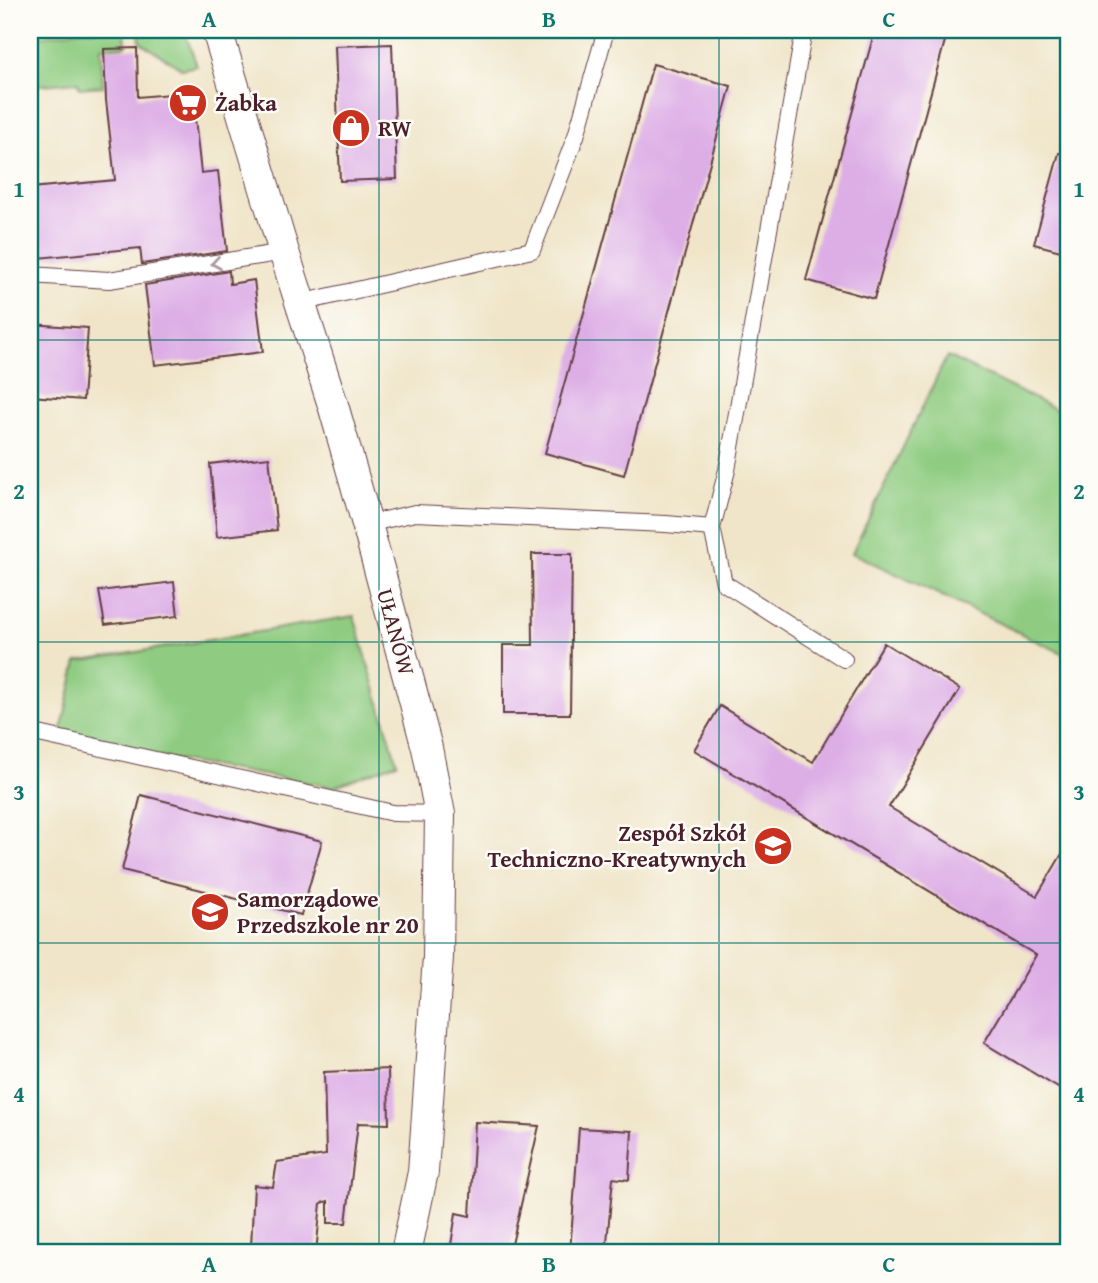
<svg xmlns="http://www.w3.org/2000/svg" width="1098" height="1283" viewBox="0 0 1098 1283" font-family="'Gentium Book Plus',serif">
  <rect width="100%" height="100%" fill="#fdfcf7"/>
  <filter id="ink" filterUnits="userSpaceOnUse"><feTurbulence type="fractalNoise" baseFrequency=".0143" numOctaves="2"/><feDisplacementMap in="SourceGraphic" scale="14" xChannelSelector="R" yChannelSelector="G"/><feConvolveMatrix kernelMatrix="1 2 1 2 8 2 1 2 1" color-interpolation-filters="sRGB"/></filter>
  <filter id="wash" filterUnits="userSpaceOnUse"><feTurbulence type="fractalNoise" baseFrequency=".00686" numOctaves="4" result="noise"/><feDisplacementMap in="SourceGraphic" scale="28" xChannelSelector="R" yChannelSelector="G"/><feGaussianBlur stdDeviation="1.57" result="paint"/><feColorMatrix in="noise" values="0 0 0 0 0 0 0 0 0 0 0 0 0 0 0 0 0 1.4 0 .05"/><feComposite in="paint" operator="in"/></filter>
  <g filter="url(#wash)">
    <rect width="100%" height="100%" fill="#f0e5c9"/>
    <!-- green -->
    <path fill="#8fcc81" stroke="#6c7656" stroke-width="2" d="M 81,30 L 125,30 L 126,46 L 101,47 L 103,86 L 79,88 L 78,82 L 30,86 L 30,38 Z
      M 139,30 L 184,30 L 197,66 L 182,69 L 140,42 Z
      M 947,356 L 1068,415 L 1068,656 L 852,553 Z
      M 354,616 L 397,763 L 333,787 L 59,740 L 77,662 Z"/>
    <g id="blocks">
      <!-- building -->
      <path fill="#ddaee6" d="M 875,30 L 948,30 L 874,299 L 806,280 Z
        M 392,44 L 397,179 L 340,181 L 335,46 Z
        M 137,48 L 138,97 L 192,92 L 201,173 L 218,171 L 227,251 L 142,264 L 140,248 L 38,258 L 31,188 L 115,180 L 106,100 L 104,49 Z
        M 653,64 L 731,86 L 624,475 L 545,453 Z
        M 1059,153 L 1068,154 L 1068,253 L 1034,244 Z
        M 229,271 L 230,284 L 254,280 L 263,352 L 155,365 L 145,285 Z
        M 30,324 L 88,328 L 83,400 L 30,396 Z
        M 269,457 L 277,530 L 217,537 L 210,464 Z
        M 532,554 L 572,554 L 570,714 L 503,714 L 503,645 L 533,645 Z
        M 174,582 L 178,616 L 105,625 L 99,591 Z
        M 884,643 L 960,689 L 889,807 L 1037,896 L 1068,844 L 1068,1094 L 984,1043 L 1036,955 L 694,750 L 720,706 L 813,762 Z
        M 141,795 L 322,841 L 301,915 L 122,870 Z
        M 388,1069 L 389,1124 L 358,1123 L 346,1223 L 328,1223 L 328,1201 L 321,1203 L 316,1253 L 251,1247 L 254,1185 L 273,1187 L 277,1162 L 326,1155 L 324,1072 Z
        M 475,1122 L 539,1126 L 510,1253 L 493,1253 L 451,1245 L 456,1213 L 470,1216 Z
        M 579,1128 L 632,1131 L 629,1180 L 613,1178 L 606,1253 L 570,1253 Z"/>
    </g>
  </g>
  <g filter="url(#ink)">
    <use href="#blocks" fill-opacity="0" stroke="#633d43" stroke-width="2"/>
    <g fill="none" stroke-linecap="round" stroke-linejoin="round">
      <!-- service casing -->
      <g stroke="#633d43" stroke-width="18">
        <path id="service" d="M 30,275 L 109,280 L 284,252
          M 300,303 L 532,250 L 576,136 L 606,30
          M 367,524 L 415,513 L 666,524 L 712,528 L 727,470 L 804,30
          M 712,528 L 724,583 L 844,659
          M 30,732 L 393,813 L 440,814"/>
      </g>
      <!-- minor casing -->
      <g stroke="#633d43" stroke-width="32">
        <path id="minor" d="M 217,30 L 284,252 L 333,405 L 367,524 L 427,748 L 440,814 L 438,957 L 423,1172 L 406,1253"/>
      </g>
      <!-- service -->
      <use href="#service" stroke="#fff" stroke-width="16"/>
      <!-- minor -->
      <use href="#minor" stroke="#fff" stroke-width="30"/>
    </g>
    <!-- one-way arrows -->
    <defs><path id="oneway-chevron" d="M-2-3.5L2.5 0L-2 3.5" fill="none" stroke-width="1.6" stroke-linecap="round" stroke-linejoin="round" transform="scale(1.75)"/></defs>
    <use stroke="#ae9aa0" href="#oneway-chevron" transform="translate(216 263) rotate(171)"/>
  </g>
  <!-- grid -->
  <path fill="none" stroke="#0f766e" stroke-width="2" stroke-opacity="0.55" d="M 379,30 L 379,1253M 719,30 L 719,1253M 30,340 L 1068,340M 30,642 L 1068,642M 30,943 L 1068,943"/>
  <!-- icons -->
  <defs>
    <g id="supermarket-disc" transform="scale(2.0125)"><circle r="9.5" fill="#c8321e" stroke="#fdfcf7"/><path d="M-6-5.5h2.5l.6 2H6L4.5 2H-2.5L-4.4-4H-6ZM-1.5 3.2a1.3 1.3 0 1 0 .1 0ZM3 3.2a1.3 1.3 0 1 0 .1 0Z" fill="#fff"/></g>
    <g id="shop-disc" transform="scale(2.0125)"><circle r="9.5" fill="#c8321e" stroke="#fdfcf7"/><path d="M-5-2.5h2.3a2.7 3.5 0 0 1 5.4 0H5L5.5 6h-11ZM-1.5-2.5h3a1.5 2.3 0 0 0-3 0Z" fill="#fff"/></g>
    <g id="school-disc" transform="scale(2.0125)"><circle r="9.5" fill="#c8321e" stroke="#fdfcf7"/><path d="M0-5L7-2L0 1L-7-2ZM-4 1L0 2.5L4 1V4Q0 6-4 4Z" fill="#fff"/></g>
  </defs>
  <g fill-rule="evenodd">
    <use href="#supermarket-disc" x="188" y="103"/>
    <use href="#shop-disc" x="351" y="128"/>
    <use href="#school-disc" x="773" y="846"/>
    <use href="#school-disc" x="210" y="912"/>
  </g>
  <g text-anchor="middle" stroke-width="5" stroke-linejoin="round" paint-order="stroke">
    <!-- poi labels -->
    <g font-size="23" font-weight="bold" fill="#4a1f2b" stroke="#fdfcf7" text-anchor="start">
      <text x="215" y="111">Żabka</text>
      <text x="378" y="136">RW</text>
      <text x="746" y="841" text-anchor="end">Zespół Szkół<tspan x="746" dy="26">Techniczno-Kreatywnych</tspan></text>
      <text x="237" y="907">Samorządowe<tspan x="237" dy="26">Przedszkole nr 20</tspan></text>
    </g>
    <!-- street labels -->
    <g font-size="23" fill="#4a1f2b" stroke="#fdfcf7">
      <text transform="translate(396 632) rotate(75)" y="8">UŁANÓW</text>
    </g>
  </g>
  <!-- margin -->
  <rect width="1098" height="1283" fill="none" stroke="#fdfcf7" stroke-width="77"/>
  <rect x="38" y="38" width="1022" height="1206" fill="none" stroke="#0f766e" stroke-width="2.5"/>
  <g font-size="23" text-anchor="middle" font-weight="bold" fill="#0f766e">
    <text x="209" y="27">A</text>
    <text x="549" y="27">B</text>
    <text x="889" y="27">C</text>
    <text x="19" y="197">1</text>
    <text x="1079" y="197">1</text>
    <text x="19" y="499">2</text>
    <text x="1079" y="499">2</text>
    <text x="19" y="800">3</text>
    <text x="1079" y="800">3</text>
    <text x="19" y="1102">4</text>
    <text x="1079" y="1102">4</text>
    <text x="209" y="1272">A</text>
    <text x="549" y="1272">B</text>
    <text x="889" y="1272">C</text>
  </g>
</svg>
